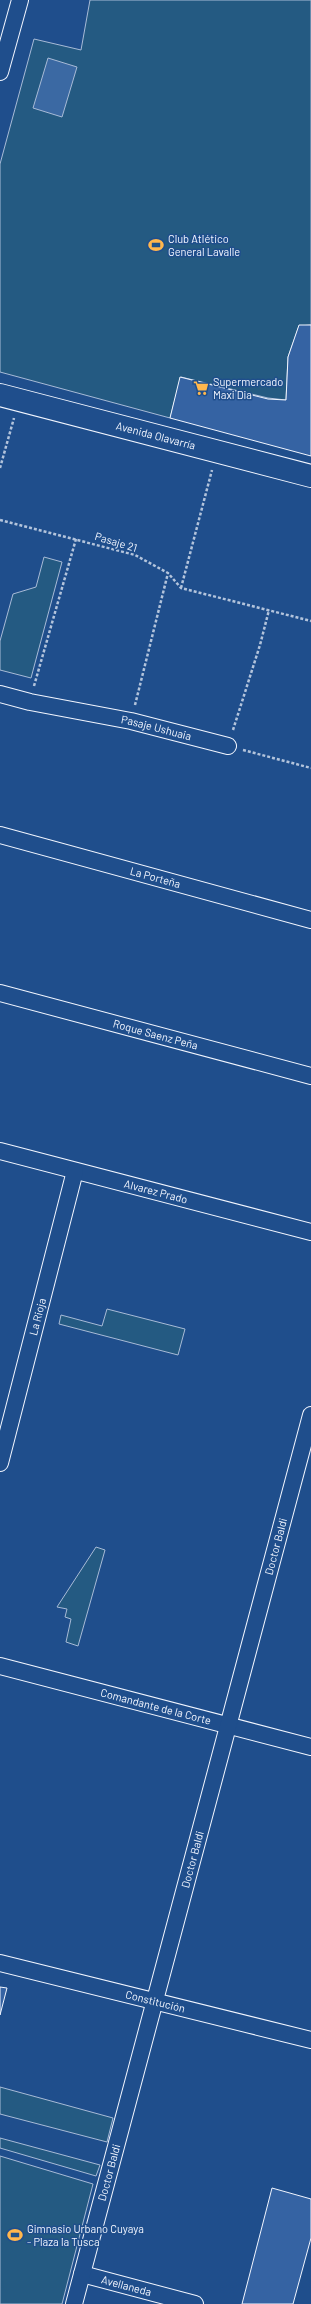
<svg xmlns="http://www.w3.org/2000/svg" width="311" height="2304" viewBox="0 0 311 2304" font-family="Barlow,sans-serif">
  <rect width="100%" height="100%" fill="#1f4e8c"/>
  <!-- green -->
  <path fill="#245a82" stroke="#a8bbd7" d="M 90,0 L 311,0 L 311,325 L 299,326 L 288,357 L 286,400 L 268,398 L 181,377 L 170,418 L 0,372 L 0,164 L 34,39 L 81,50 Z
    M 44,557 L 62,562 L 31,678 L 0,670 L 0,641 L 13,594 L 36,587 Z
    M 107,1309 L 185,1329 L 178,1355 L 59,1324 L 61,1315 L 102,1326 Z
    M 96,1547 L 105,1550 L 78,1646 L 66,1642 L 71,1619 L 65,1617 L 67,1609 L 57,1607 Z
    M 0,2087 L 113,2118 L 107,2142 L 0,2114 Z
    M 0,2138 L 100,2165 L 96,2176 L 0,2148 Z
    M 0,2156 L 93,2184 L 62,2304 L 0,2304 Z"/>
  <!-- water -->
  <path fill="#3b69a3" stroke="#a8bbd7" d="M 48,58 L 77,67 L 62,117 L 33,108 Z"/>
  <!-- building -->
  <path fill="#3563a3" stroke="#f2f6ff" d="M 299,325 L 311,325 L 311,456 L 170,418 L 180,377 L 268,399 L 286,400 L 288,357 Z
    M 0,1987 L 7,1988 L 0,2015 Z
    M 272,2188 L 311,2199 L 311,2238 L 293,2304 L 242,2304 Z"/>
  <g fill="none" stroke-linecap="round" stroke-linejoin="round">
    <!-- street casing -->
    <g stroke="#f2f6ff" stroke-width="18">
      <g id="street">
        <path d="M 0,72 L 20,0"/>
        <path id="s1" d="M 0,694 L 30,702 L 131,721 L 228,746"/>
        <path id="s2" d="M 0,835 L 311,920"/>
        <path id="s3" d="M 0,993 L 311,1076"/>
        <path id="s4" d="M 0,1151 L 311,1232"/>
        <path id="s5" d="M 0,1463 L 75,1171"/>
        <path id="s6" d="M 0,1666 L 311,1747"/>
        <path id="s7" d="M 0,1963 L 311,2040"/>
        <path id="s8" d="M 82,2274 L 195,2304"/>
        <path id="s9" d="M 74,2304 L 311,1415"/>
      </g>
    </g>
    <!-- secondary casing -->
    <g stroke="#f2f6ff" stroke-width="24">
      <g id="secondary">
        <path id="s10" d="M 0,395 L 311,476"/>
      </g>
    </g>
    <!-- path -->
    <path stroke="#b3c4dc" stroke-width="2.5" stroke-dasharray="3 2" stroke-linecap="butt" d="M 0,468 L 14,418
      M 0,520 L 135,555 L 168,573 L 181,588 L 311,621
      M 181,588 L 212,470
      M 34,686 L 76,539
      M 135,705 L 168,573
      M 233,730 L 260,645 L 269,610
      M 243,750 L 311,768"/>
    <!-- street -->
    <use href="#street" stroke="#1f4e8c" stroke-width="16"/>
    <!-- secondary -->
    <use href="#secondary" stroke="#1f4e8c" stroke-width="22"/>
  </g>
  <!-- icons -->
  <defs>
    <g id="stadium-bare" transform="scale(1.2)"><path d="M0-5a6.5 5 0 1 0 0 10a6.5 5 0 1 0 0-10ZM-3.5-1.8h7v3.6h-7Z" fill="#ffb74d" stroke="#1f4e8c" stroke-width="2.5" paint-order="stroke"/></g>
    <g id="supermarket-bare" transform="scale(1.2)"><path d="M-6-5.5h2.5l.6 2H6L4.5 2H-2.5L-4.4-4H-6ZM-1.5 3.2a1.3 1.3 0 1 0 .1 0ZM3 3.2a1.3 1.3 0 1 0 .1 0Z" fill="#ffb74d" stroke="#1f4e8c" stroke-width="2.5" paint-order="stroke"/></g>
  </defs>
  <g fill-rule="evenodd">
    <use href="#stadium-bare" x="156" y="245"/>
    <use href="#supermarket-bare" x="201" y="388"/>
    <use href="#stadium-bare" x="15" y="2235"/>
  </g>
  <g text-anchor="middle" stroke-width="3" stroke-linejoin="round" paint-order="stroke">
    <!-- poi labels -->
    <g font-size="11" fill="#f2f6ff" stroke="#1f4e8c" text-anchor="start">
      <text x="168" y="243">Club Atlético<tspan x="168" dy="13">General Lavalle</tspan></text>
      <text x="213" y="386">Supermercado<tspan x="213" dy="13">Maxi Dia</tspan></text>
      <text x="27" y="2233">Gimnasio Urbano Cuyaya<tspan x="27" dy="13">- Plaza la Tusca</tspan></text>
    </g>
    <!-- street labels -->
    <g font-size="11" fill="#f2f6ff" stroke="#1f4e8c">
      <text dy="4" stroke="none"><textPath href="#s10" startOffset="161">Avenida Olavarría</textPath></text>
      <text transform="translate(116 542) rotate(17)" y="4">Pasaje 21</text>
      <text dy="4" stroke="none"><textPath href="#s1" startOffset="160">Pasaje Ushuaia</textPath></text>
      <text dy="4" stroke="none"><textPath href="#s2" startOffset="161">La Porteña</textPath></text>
      <text dy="4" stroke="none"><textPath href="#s3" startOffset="161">Roque Saenz Peña</textPath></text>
      <text dy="4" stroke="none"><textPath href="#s4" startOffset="161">Alvarez Prado</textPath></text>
      <text dy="4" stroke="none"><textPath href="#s5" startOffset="151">La Rioja</textPath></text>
      <text dy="4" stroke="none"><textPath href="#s9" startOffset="784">Doctor Baldi</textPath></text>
      <text dy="4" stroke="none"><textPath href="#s6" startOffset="161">Comandante de la Corte</textPath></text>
      <text dy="4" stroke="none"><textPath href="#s9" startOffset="460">Doctor Baldi</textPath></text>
      <text dy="4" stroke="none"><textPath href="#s7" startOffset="160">Constitución</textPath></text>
      <text dy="4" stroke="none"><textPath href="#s9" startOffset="136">Doctor Baldi</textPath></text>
      <text dy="4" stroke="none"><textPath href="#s8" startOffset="46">Avellaneda</textPath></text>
    </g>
  </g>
</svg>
